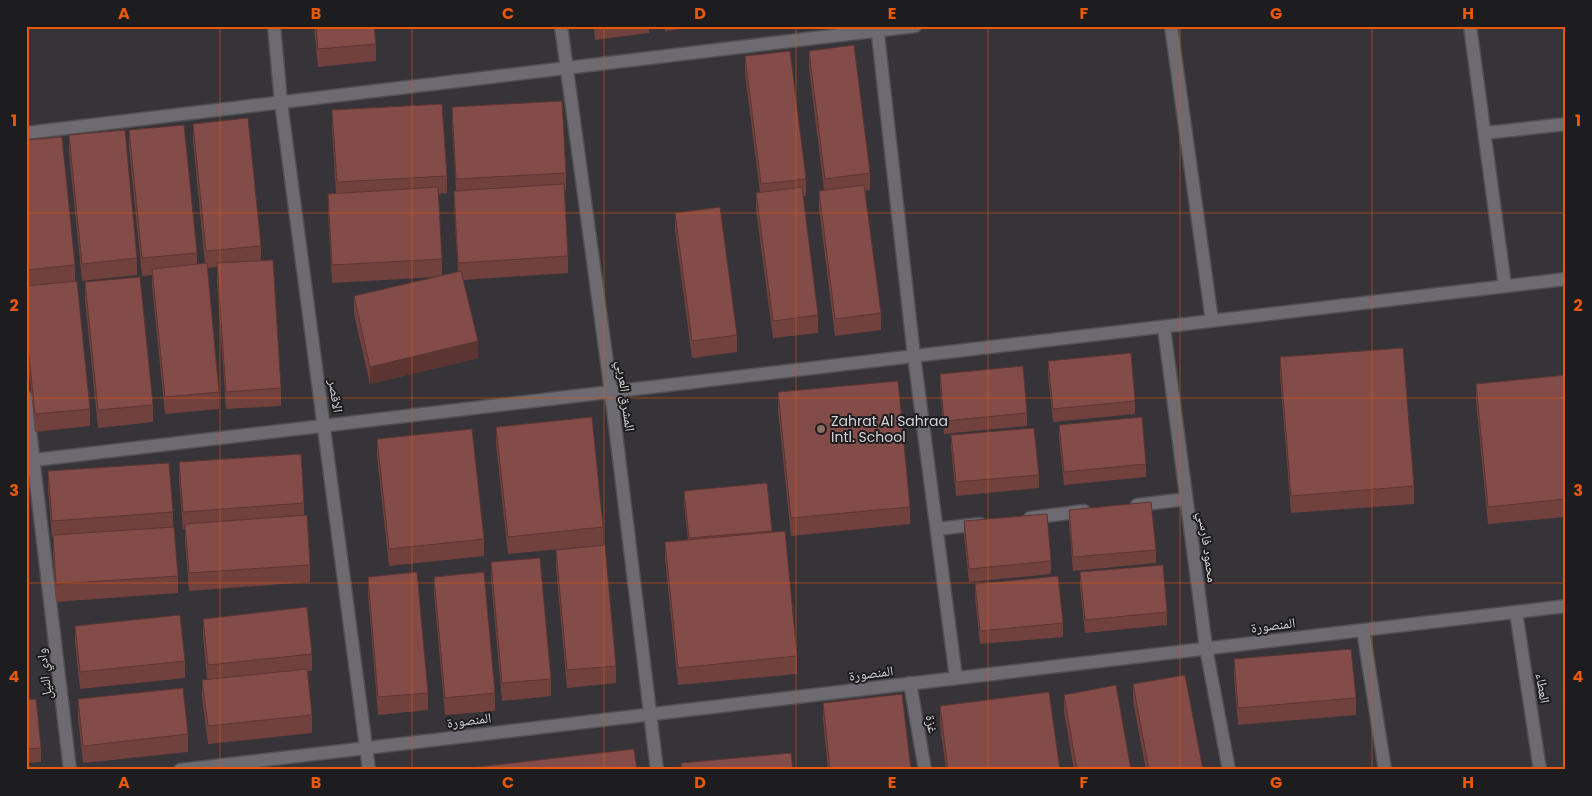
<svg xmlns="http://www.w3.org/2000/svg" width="1592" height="796" viewBox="0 0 1592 796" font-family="Poppins,'Noto Naskh Arabic',sans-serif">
  <rect width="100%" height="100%" fill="#363339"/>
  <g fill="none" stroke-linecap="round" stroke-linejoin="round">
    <!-- minor casing -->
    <g stroke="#504f53" stroke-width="15">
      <path id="minor" d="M 274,26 L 281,102 L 369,770
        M 561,26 L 611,392 L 657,770
        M 877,26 L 914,356 L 956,678
        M 1171,26 L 1212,321
        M 1470,26 L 1505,286
        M 26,133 L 915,26
        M 1485,133 L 1566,124
        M 1164,328 L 1206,648 L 1229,770
        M 26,397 L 70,770
        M 26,461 L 1566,279
        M 1137,505 L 1186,499
        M 1030,518 L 1084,511
        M 937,529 L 980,524
        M 1516,612 L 1540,770
        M 1363,630 L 1385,770
        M 910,683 L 925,770
        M 180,770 L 1566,606"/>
    </g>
    <!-- minor -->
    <use href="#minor" stroke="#6d6b71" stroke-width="12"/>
  </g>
  <!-- wall -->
  <path fill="#71413e" d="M 314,26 L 374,26 L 376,44 L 376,61 L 318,67 Z
    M 594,26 L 649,26 L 649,33 L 595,40 Z
    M 665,26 L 704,26 L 665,31 Z
    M 809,51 L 870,173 L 870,190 L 865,191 L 881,313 L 881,330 L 835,336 L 819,208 L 819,191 L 824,190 L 809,68 Z
    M 745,56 L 806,179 L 806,196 L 803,196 L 818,315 L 818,333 L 773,338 L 756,210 L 756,193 L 760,193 L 745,74 Z
    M 452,107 L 566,173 L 566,190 L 564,190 L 568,256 L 568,273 L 463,280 L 478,358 L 370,384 L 354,314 L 354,296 L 437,277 L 332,283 L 328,211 L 328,194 L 336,193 L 332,128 L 332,110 L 447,176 L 447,193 L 438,194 L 442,259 L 442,276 L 458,272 L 454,208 L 454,191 L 456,191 L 452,124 Z
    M 193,124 L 261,246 L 261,261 L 281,388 L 281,406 L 226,409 L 217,281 L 217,267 L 207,268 L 219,392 L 219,409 L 165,414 L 152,286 L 152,275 L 142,276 L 129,148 L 129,130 L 197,253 L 197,264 L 205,264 L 193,141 Z
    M 69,135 L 137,258 L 137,275 L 82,281 L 69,153 Z
    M 26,140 L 75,265 L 75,281 L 90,409 L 90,426 L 35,432 L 26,343 Z
    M 675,213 L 737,335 L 737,352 L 692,358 L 675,230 Z
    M 85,282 L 153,405 L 153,422 L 98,428 L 85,300 Z
    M 1280,357 L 1414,486 L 1414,504 L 1291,513 L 1280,375 Z
    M 1048,361 L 1135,401 L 1135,414 L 1053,422 L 1048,375 Z
    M 940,374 L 1027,413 L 1027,426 L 944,434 L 940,387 Z
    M 1566,375 L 1566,517 L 1488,524 L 1476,401 L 1476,384 Z
    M 778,392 L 910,507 L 910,524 L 791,536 L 778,410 Z
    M 1059,425 L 1146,464 L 1146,477 L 1064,485 L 1059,438 Z
    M 496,427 L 603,527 L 603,545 L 508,554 L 496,444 Z
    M 951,435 L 1039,475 L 1039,488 L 956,496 L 951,448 Z
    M 377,439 L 484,539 L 484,556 L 389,566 L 377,456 Z
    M 179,462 L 304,503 L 304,515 L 310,565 L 310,582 L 189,591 L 185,541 L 185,529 L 183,529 L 179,480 Z
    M 48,471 L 173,512 L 173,527 L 178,576 L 178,593 L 56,602 L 53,552 L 53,538 L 52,538 L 48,489 Z
    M 767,483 L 772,532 L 797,656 L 797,674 L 678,685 L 665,559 L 665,542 L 688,540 L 684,504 L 684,491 Z
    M 1069,510 L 1156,550 L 1156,563 L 1073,571 L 1069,524 Z
    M 964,521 L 1051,561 L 1051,574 L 969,582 L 964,535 Z
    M 556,550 L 616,666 L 616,683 L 567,688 L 556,567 Z
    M 491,562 L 551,679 L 551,696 L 502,701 L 491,580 Z
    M 1080,572 L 1167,612 L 1167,625 L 1085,633 L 1080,586 Z
    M 368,577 L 428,693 L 428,710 L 378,715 L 368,594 Z
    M 434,577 L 495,693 L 495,711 L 445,715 L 434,594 Z
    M 975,584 L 1063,623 L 1063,637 L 980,644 L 975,597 Z
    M 203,619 L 312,654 L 312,671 L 308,671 L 312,715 L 312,733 L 208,744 L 202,697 L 202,680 L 207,679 L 203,636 Z
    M 75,626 L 185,661 L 185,678 L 80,689 L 75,643 Z
    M 1234,659 L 1356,698 L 1356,715 L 1238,725 L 1234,677 Z
    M 1133,684 L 1203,770 L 1146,770 L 1133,701 Z
    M 1566,694 L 1566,744 L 1563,712 L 1563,695 Z
    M 1064,695 L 1131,770 L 1074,770 L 1064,712 Z
    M 78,699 L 188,734 L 188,752 L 83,763 L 78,717 Z
    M 26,700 L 41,748 L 41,762 L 26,763 Z
    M 823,703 L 911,770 L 828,770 L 823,720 Z
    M 940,706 L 1060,770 L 946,770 L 940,724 Z"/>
  <!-- shaded-wall -->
  <path fill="#5c3532" d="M 478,341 L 478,358 L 370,384 L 370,367 Z"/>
  <!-- building -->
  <path fill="#834c48" stroke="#5c3532" d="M 316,26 L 374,26 L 376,44 L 318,49 Z
    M 854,45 L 870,173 L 825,179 L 809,51 Z
    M 790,51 L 806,179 L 761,184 L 745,56 Z
    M 562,101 L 566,173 L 456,179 L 452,107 Z
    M 442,104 L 447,176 L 337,182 L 332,110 Z
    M 248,118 L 261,246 L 206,251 L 193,124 Z
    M 184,125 L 197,253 L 142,258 L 129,130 Z
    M 125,130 L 137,258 L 82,264 L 69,135 Z
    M 62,137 L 75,265 L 26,270 L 26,140 Z
    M 564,184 L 568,256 L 458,263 L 454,191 Z
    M 864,185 L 881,313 L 835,319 L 819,191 Z
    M 438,187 L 442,259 L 332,265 L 328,194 Z
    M 802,187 L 818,315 L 773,321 L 756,193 Z
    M 720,207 L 737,335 L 692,341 L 675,213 Z
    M 273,260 L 281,388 L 226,392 L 217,263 Z
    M 207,263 L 219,392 L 165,397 L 152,269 Z
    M 461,271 L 478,341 L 370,367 L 354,296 Z
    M 140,277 L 153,405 L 98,410 L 85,282 Z
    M 77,281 L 90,409 L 35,414 L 26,326 L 26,286 Z
    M 1403,348 L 1414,486 L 1291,496 L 1280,357 Z
    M 1131,353 L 1135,401 L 1053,409 L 1048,361 Z
    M 1023,366 L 1027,413 L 944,421 L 940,374 Z
    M 1566,375 L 1566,499 L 1488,507 L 1476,384 Z
    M 898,381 L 910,507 L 791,518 L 778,392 Z
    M 592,417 L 603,527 L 508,537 L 496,427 Z
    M 1142,417 L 1146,464 L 1064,472 L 1059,425 Z
    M 1034,428 L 1039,475 L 956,482 L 951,435 Z
    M 472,429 L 484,539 L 389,549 L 377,439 Z
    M 301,454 L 304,503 L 183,512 L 179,462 Z
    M 169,463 L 173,512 L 52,521 L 48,471 Z
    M 767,483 L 772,531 L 689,538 L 684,491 Z
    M 1151,502 L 1156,550 L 1073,557 L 1069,510 Z
    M 1047,514 L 1051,561 L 969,569 L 964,521 Z
    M 307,515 L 310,565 L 189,573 L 185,524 Z
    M 174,527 L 178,576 L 56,584 L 53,535 Z
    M 785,531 L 797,656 L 678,668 L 665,542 Z
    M 605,545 L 616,666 L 567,670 L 556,550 Z
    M 540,558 L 551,679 L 502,683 L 491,562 Z
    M 1163,565 L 1167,612 L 1085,620 L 1080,572 Z
    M 417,572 L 428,693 L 378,697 L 368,577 Z
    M 484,572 L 495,693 L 445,698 L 434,577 Z
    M 1058,576 L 1063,623 L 980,631 L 975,584 Z
    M 307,607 L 312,654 L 208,665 L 203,619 Z
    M 180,615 L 185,661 L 80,672 L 75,626 Z
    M 1351,649 L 1356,698 L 1238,708 L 1234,659 Z
    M 307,669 L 312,715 L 208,726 L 202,680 Z
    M 1185,675 L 1203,770 L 1149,770 L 1133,684 Z
    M 1116,685 L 1131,770 L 1077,770 L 1064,695 Z
    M 183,688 L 188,734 L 83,746 L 78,699 Z
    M 1049,692 L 1060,770 L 948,770 L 940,706 Z
    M 902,694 L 911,770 L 830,770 L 823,703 Z
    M 1566,694 L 1566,727 L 1563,695 Z
    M 36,699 L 41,748 L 26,749 L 26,700 Z
    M 634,749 L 637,770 L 451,770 Z
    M 791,753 L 793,770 L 682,770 L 681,763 Z
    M 1366,767 L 1366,770 L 1328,770 Z"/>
  <!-- grid -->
  <path fill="none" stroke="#e8590c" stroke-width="1" stroke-opacity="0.55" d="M 220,26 L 220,770M 412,26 L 412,770M 604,26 L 604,770M 796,26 L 796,770M 988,26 L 988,770M 1180,26 L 1180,770M 1372,26 L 1372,770M 26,213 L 1566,213M 26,398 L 1566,398M 26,583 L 1566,583"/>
  <!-- markers -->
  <circle fill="#8d6e63" stroke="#1d1c1e" stroke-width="2" cx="821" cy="429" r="5"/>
  <g text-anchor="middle" stroke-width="4" stroke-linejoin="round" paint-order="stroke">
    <!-- street labels -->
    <g font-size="14" fill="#d4d3d7" stroke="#1d1c1e">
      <text transform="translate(336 396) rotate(82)" y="5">الاقصر</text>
      <text transform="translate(626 396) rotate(83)" y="5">المشرق العربي</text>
      <text transform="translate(1208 547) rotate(82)" y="5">محمود فارسي</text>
      <text transform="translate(1273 625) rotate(-7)" y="5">المنصورة</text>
      <text transform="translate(871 673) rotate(-7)" y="5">المنصورة</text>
      <text transform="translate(44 674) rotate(-97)" y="5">وادي النيل</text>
      <text transform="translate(1543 688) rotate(81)" y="5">العطاء</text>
      <text transform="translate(469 720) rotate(-7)" y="5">المنصورة</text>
      <text transform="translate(932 724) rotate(80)" y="5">غزة</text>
    </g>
    <!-- poi labels -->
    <g font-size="14" fill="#d4d3d7" stroke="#1d1c1e" text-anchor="start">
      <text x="831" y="426">Zahrat Al Sahraa<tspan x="831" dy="16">Intl. School</tspan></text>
    </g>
  </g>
  <!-- border -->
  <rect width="1592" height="796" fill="none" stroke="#1d1c1e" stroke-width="55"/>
  <rect x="28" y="28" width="1536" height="740" fill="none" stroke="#e8590c" stroke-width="2"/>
  <g font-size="16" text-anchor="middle" font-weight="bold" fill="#e8590c">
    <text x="124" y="19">A</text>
    <text x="316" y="19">B</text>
    <text x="508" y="19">C</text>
    <text x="700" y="19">D</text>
    <text x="892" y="19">E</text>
    <text x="1084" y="19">F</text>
    <text x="1276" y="19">G</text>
    <text x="1468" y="19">H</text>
    <text x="14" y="126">1</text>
    <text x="1578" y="126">1</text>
    <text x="14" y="311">2</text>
    <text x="1578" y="311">2</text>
    <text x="14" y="496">3</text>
    <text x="1578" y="496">3</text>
    <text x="14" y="682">4</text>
    <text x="1578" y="682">4</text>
    <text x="124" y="788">A</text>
    <text x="316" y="788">B</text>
    <text x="508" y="788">C</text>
    <text x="700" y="788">D</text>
    <text x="892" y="788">E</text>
    <text x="1084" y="788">F</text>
    <text x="1276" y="788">G</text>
    <text x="1468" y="788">H</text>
  </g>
</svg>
